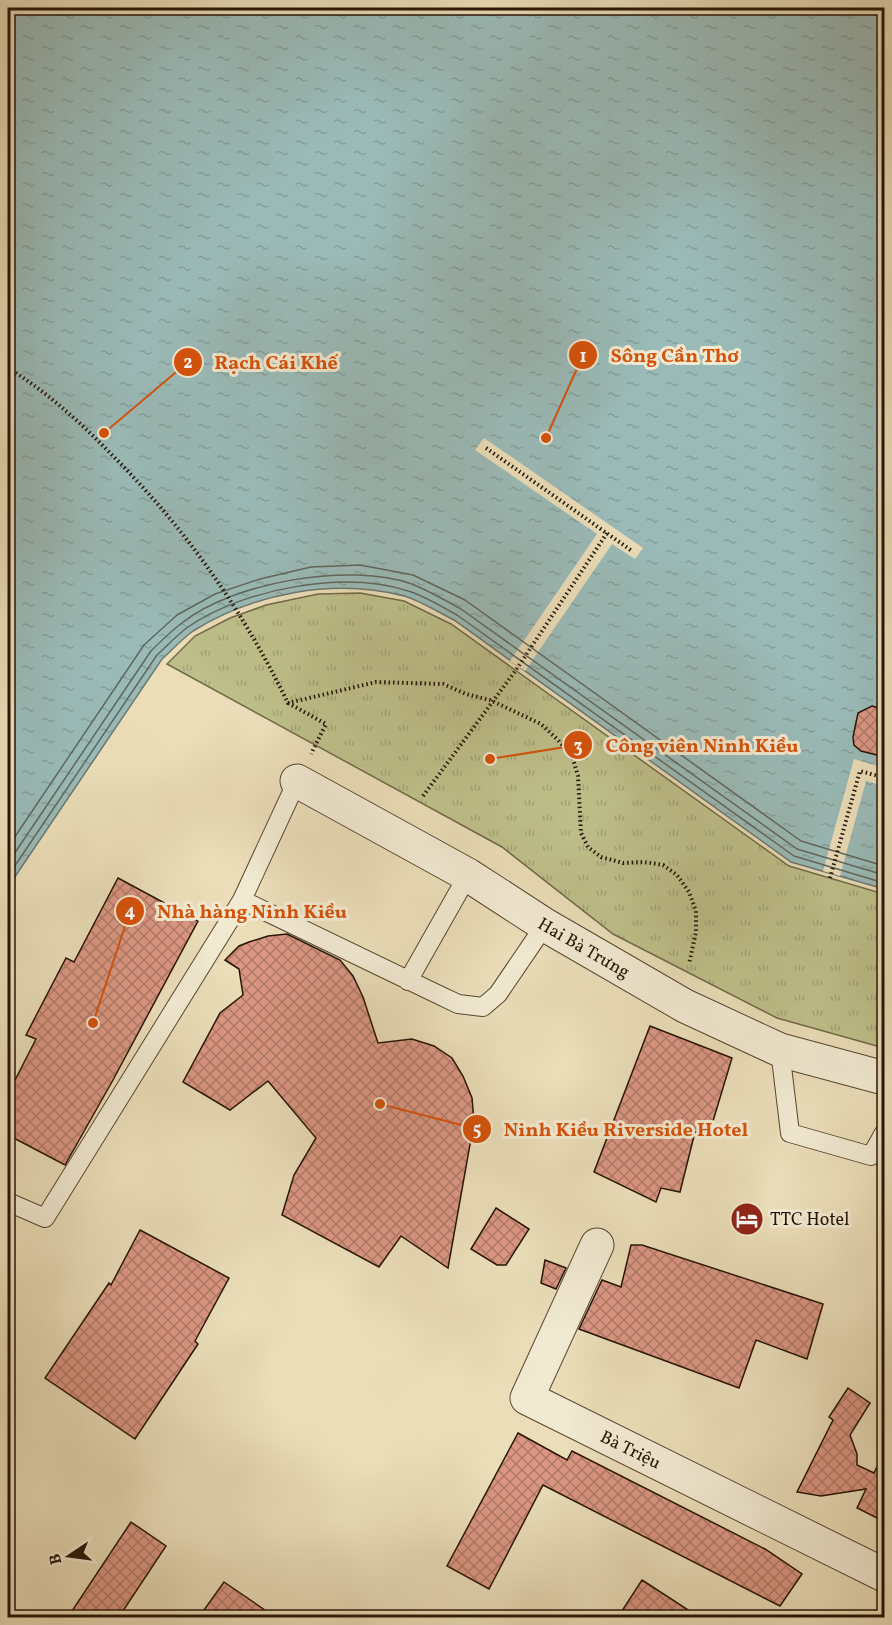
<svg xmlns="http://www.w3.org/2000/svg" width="892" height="1625" viewBox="0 0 892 1625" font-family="Vollkorn,serif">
  <defs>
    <pattern id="grass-tufts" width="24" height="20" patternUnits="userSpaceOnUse" patternTransform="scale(1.5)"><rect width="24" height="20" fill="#bebf8a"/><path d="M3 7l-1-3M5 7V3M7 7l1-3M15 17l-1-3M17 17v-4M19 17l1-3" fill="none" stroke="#a3a376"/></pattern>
    <pattern id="water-ripples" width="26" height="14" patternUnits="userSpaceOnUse" patternTransform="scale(1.5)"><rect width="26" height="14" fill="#9abab7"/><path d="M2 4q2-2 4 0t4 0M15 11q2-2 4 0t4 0" fill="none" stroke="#859f9c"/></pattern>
    <pattern id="building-cross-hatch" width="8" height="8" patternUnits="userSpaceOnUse" patternTransform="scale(1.5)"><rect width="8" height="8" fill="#da9682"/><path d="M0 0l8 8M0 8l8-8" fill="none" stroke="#b17968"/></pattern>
  </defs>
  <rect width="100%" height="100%" fill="#eaddb8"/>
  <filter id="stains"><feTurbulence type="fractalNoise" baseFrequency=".00333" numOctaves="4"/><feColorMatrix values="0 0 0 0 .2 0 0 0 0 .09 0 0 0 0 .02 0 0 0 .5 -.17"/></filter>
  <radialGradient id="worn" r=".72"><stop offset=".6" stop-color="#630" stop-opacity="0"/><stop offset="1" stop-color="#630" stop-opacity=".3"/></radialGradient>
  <!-- grass -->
  <path fill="url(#grass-tufts)" stroke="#726a48" stroke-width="1.5" d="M 360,593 L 404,601 L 451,624 L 789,866 L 884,894 L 884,1048 L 777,1018 L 613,934 L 502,847 L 167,664 L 195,636 L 230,618 L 266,605 L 318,594 Z"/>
  <!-- water -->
  <path fill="url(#water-ripples)" stroke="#6c7870" stroke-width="1.5" d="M 8,8 L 884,8 L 884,889 L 791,862 L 454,620 C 438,612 421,601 404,596 C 334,578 254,593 193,631 C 182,639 172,650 162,659 L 8,887 Z"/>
  <!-- pier -->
  <path fill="#eaddb8" d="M 484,438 L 643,548 L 635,559 L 612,544 L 525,671 L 510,661 L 597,534 L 475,450 Z
    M 854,759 L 884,768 L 884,786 L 866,781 L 840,876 L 823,871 Z"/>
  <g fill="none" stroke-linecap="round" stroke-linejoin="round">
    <!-- shore -->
    <path stroke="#60675e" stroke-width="1.5" d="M 8,847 L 144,645 L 177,615 L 215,594 L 260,579 L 311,567 L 360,565 L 413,575 L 465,600 L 801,841 L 884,866
      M 8,863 L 151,651 C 161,641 171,631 182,623 C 233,582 350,562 412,584 C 429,591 445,600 461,609 L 797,849 L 884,875
      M 8,876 L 157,655 C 167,646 177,635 188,627 C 243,589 343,570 408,591 C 425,596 442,607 457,615 L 794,856 L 884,883"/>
  </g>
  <!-- building -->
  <path fill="url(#building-cross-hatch)" stroke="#271406" stroke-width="1.5" d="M 872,706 L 885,710 L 885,757 L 861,751 L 854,745 L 853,737 L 858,713 Z
    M 118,878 L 198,921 L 113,1080 L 65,1165 L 8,1135 L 8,1094 L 36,1039 L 26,1035 L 66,958 L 74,962 Z
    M 287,934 L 340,960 L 353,976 L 363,997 L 378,1043 L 412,1039 L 434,1046 L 452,1058 L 463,1076 L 472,1098 L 474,1122 L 448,1268 L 401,1236 L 379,1267 L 282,1215 L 294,1175 L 316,1138 L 268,1081 L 230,1110 L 183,1082 L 220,1013 L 243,995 L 239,969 L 225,960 L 239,946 L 249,942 L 268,936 Z
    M 650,1026 L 732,1058 L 710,1131 L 695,1132 L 680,1192 L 661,1188 L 656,1202 L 594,1172 Z
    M 496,1208 L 529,1229 L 506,1265 L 497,1265 L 471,1249 Z
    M 140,1230 L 229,1278 L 195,1341 L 198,1344 L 135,1439 L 45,1378 L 109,1283 L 111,1285 Z
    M 631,1245 L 642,1245 L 823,1304 L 807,1359 L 756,1340 L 739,1388 L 579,1329 L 602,1280 L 621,1287 Z
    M 545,1260 L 566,1268 L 556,1289 L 541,1283 Z
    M 848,1388 L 870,1403 L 850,1435 L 857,1454 L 857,1465 L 874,1473 L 885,1450 L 885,1522 L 857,1508 L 866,1489 L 821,1496 L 797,1492 L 833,1420 L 829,1417 Z
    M 518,1433 L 567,1460 L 572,1451 L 765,1549 L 802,1574 L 780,1606 L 543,1485 L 489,1589 L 447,1566 Z
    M 131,1522 L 166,1546 L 119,1617 L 68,1617 Z
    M 642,1580 L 699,1617 L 618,1617 Z
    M 224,1582 L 275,1617 L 199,1617 Z"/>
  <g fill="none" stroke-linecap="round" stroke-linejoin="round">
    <!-- service casing -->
    <g stroke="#584632" stroke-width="20">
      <path id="service" d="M 242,900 L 437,994 L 458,1004 L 483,1007 L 498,994 L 545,925
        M 408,981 L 468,875
        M 780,1050 L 790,1133 L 871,1156 L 884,1133
        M 8,1202 L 45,1218 L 242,900 L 297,781"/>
    </g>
    <!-- minor casing -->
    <g stroke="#584632" stroke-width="35">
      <g id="minor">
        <path id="s1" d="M 597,1245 L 527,1398 L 884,1575"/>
      </g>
    </g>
    <!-- tertiary casing -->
    <g stroke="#584632" stroke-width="35">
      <g id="tertiary">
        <path id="s2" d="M 297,781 L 468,875 L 545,925 L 685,1006 L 780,1050 L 884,1078"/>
      </g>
    </g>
    <!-- path -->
    <path stroke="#271406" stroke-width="4" stroke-dasharray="1.5 3" stroke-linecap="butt" d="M 8,368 C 47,392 80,422 112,455 C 186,529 242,609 288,703 L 376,682 L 443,684 L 466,694 L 490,700 L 541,724 L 558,740 L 573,759 L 578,776 L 581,833 L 588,847 L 601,857 L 623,863 L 644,862 L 663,865 L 677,875 L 689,892 L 696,911 L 696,932 L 689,964
      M 486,448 L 632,551
      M 288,703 L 326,724 L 311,754
      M 423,796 L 516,670 L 607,533
      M 830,878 L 860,771 L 882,777"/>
    <!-- service -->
    <use href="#service" stroke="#f1e9d1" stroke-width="18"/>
    <!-- minor -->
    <use href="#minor" stroke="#f1e9d1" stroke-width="33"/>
    <!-- tertiary -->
    <use href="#tertiary" stroke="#f1e9d1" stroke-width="33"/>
  </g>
  <!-- icons -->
  <defs>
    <g id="hotel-disc" transform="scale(1.725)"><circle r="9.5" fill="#8f2418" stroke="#f1e9d1"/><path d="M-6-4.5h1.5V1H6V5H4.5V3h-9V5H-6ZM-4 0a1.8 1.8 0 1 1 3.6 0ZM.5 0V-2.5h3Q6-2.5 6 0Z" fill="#fff"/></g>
  </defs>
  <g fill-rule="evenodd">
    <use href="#hotel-disc" x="747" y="1219"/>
  </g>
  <g text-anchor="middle" stroke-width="6" stroke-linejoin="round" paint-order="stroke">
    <!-- street labels -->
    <g font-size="18" fill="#271406" stroke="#f1e9d1">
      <text dy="6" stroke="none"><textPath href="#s2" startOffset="332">Hai Bà Trưng</textPath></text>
      <text dy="6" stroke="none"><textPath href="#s1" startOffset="284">Bà Triệu</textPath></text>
    </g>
    <!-- poi labels -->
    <g font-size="18" fill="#271406" stroke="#f1e9d1" text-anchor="start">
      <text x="770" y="1225">TTC Hotel</text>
    </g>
  </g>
  <!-- callouts -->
  <path fill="none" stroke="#d5520b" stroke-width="2" d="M546 438L583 355M104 433L188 362M490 759L578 745M93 1023L130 911M380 1104L477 1129"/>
  <g fill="#d5520b" stroke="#f1e9d1" stroke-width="2">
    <circle cx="546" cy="438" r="6"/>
    <circle cx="104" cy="433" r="6"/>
    <circle cx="490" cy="759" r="6"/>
    <circle cx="93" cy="1023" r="6"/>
    <circle cx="380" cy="1104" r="6"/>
    <circle cx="583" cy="355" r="15"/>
    <circle cx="188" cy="362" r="15"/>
    <circle cx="578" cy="745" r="15"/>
    <circle cx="130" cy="911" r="15"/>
    <circle cx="477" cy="1129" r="15"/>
  </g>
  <g font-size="18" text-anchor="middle" font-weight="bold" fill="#fff">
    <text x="583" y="362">1</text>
    <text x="188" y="368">2</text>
    <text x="578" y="752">3</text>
    <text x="130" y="917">4</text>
    <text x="477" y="1135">5</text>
  </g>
  <g font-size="20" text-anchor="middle" font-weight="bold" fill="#d5520b" stroke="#f1e9d1" stroke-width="6" stroke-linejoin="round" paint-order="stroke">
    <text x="675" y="362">Sông Cần Thơ</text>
    <text x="276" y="369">Rạch Cái Khế</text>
    <text x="702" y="752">Công viên Ninh Kiều</text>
    <text x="252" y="918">Nhà hàng Ninh Kiều</text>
    <text x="626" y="1136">Ninh Kiều Riverside Hotel</text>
  </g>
  <!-- margin -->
  <rect width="892" height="1625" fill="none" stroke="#eaddb8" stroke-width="30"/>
  <rect x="9" y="9" width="874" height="1607" fill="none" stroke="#271406" stroke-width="3"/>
  <rect x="15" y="15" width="862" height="1595" fill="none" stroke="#271406" stroke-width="1.5"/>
  <!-- north arrow -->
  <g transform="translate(69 1556) rotate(257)" stroke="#f1e9d1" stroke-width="4.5" paint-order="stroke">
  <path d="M0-4.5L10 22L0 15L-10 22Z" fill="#271406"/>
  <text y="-9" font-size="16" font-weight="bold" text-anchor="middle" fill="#271406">B</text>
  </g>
  <rect width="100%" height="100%" filter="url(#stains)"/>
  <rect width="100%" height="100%" fill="url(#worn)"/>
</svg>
